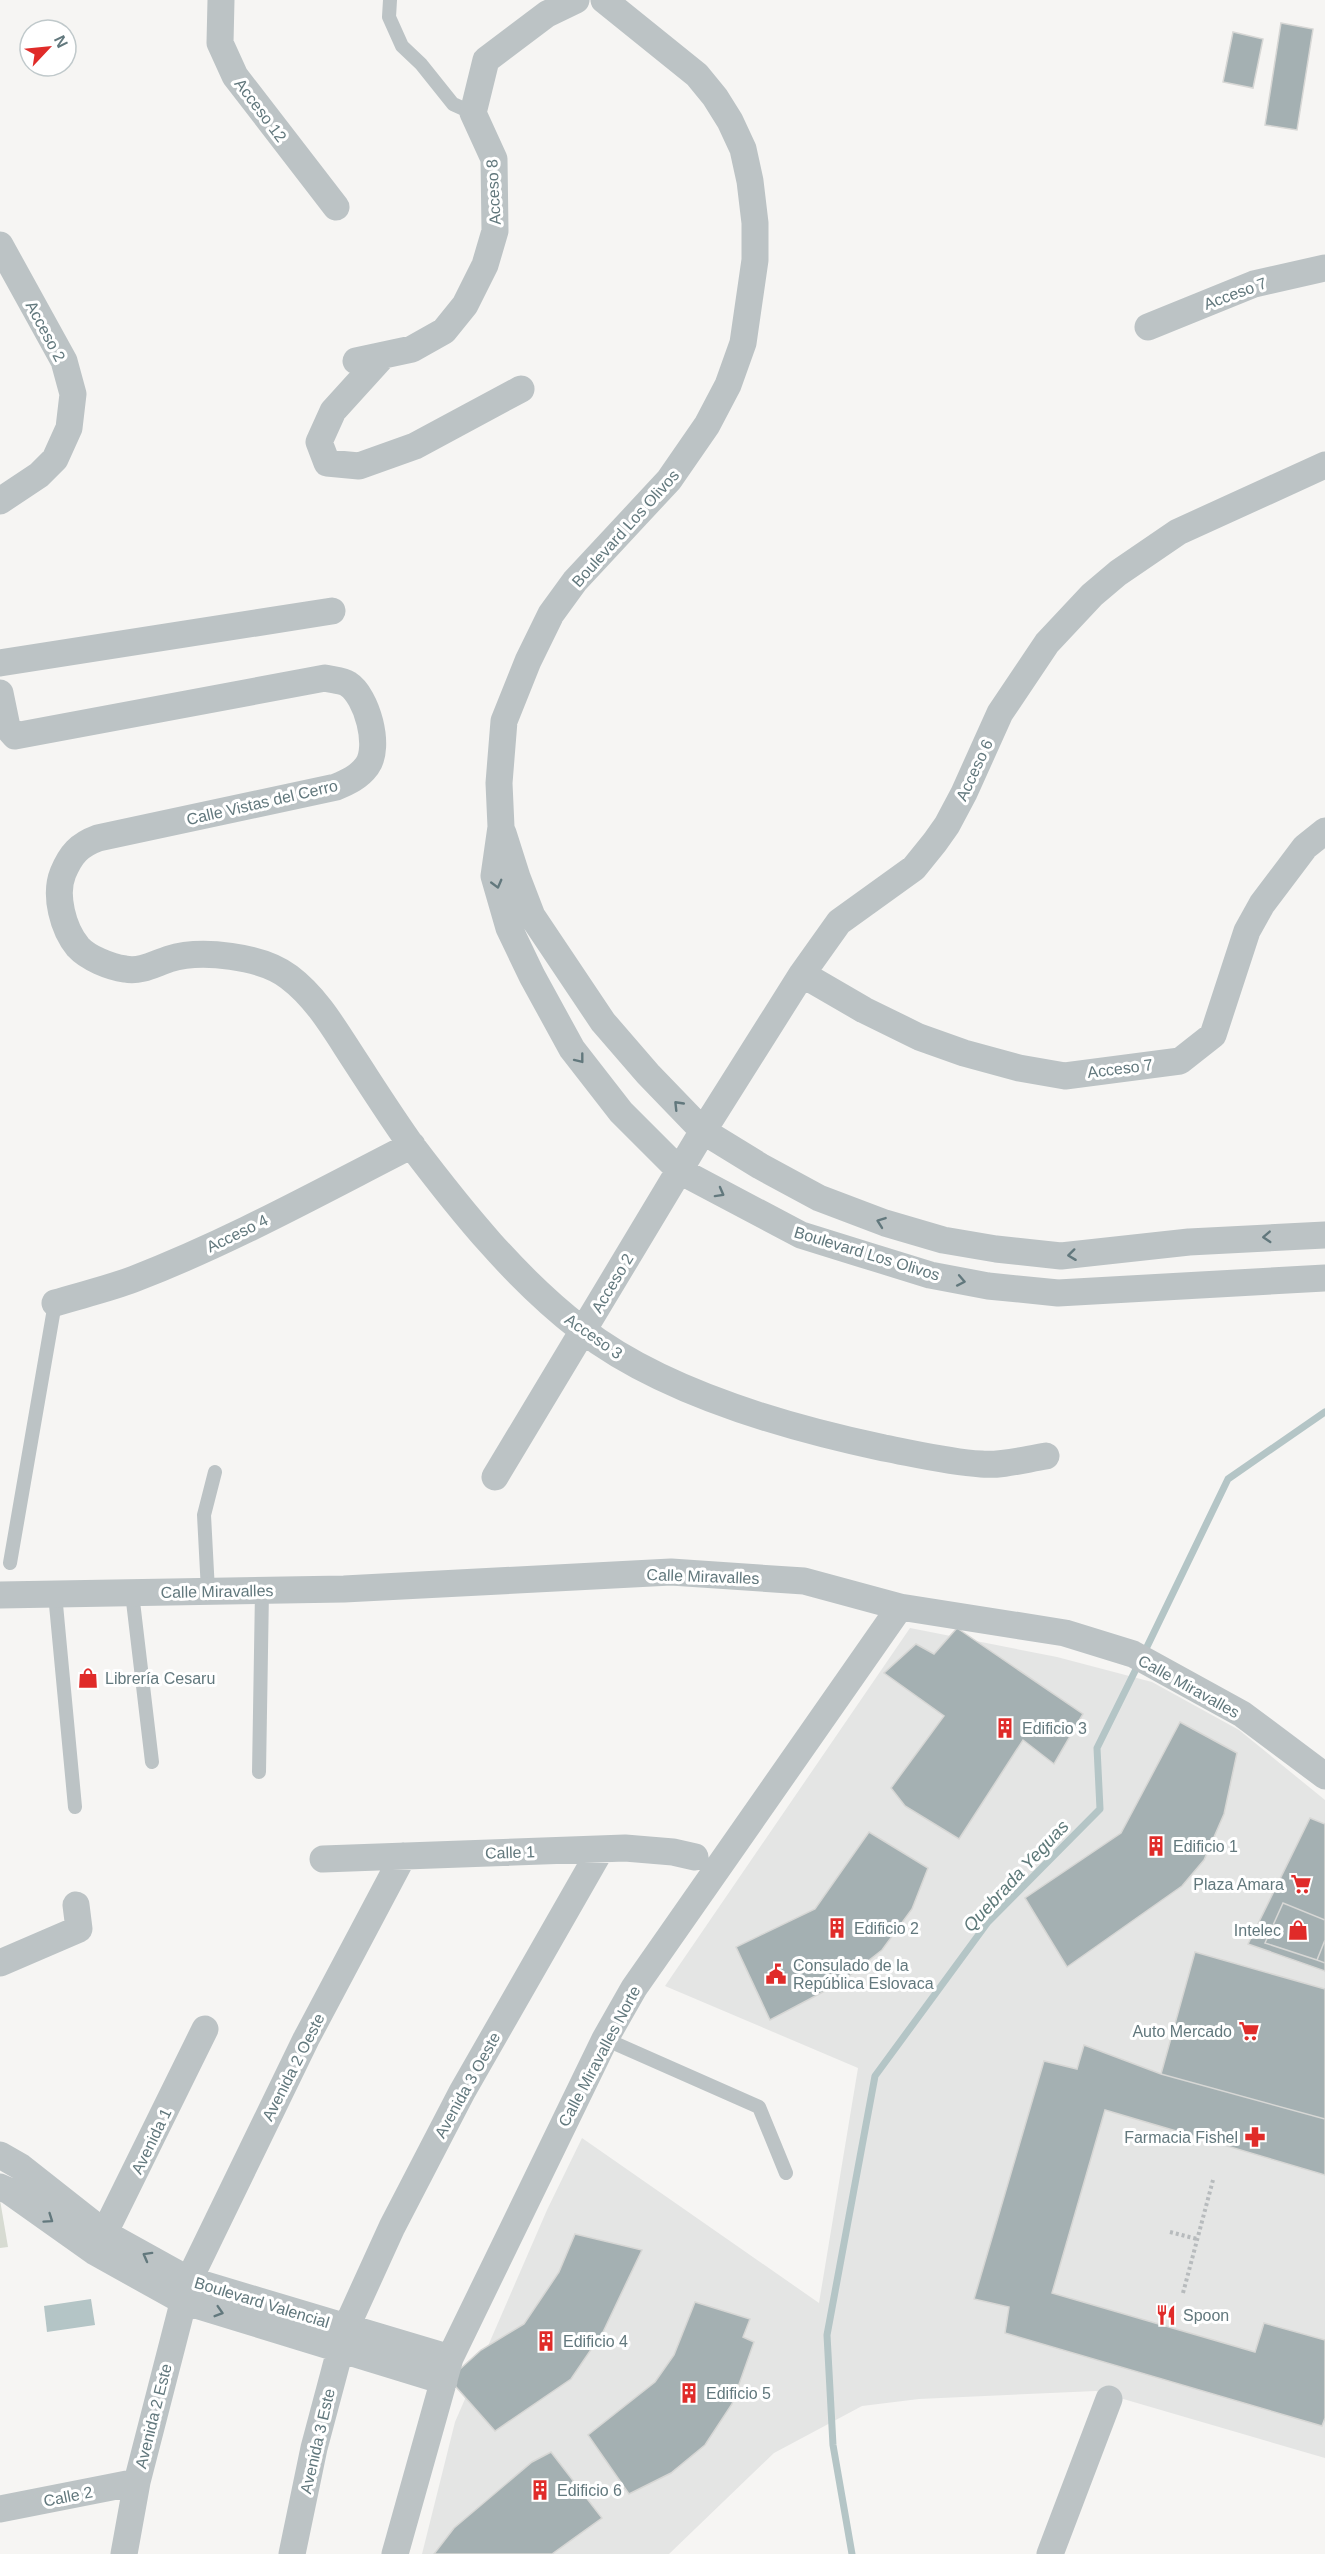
<svg xmlns="http://www.w3.org/2000/svg" width="1325" height="2554" viewBox="0 0 1325 2554" font-family="Arial,sans-serif">
  <rect width="100%" height="100%" fill="#f6f5f3"/>
  <!-- built -->
  <path fill="#e4e5e4" d="M 910,1628 L 1057,1657 L 1152,1682 L 1239,1730 L 1325,1800 L 1325,2458 L 1096,2391 L 919,2399 L 862,2406 L 774,2453 L 669,2554 L 422,2554 L 455,2422 L 547,2210 L 582,2138 L 819,2303 L 858,2068 L 665,1986 Z"/>
  <!-- green -->
  <path fill="#d7dbd2" d="M 0,2200 L 8,2247 L 0,2248 Z"/>
  <!-- water -->
  <path fill="#b4c5c6" d="M 91,2299 L 95,2325 L 47,2332 L 44,2306 Z"/>
  <g fill="none" stroke-linecap="round" stroke-linejoin="round">
    <!-- stream -->
    <path stroke="#b4c5c6" stroke-width="7" d="M 1144,1653 L 1228,1479 L 1325,1412
      M 852,2554 L 833,2445 L 827,2335 L 875,2076 L 988,1922 L 1100,1809 L 1097,1748 L 1139,1663"/>
  </g>
  <!-- building -->
  <path fill="#a4b0b2" stroke="#d7d7d5" stroke-width="1.5" d="M 1281,23 L 1313,29 L 1297,130 L 1265,125 Z
    M 1233,32 L 1263,39 L 1253,88 L 1223,82 Z
    M 957,1628 L 1083,1714 L 1054,1764 L 1023,1740 L 959,1839 L 905,1806 L 891,1788 L 944,1716 L 884,1673 L 916,1644 L 934,1654 Z
    M 1180,1722 L 1237,1753 L 1224,1814 L 1204,1860 L 1182,1886 L 1067,1967 L 1025,1898 L 1121,1833 Z
    M 1310,1818 L 1325,1824 L 1325,1971 L 1248,1944 Z
    M 869,1832 L 928,1868 L 912,1909 L 882,1950 L 840,1983 L 770,2020 L 736,1947 L 815,1909 Z
    M 1283,1903 L 1325,1920 L 1325,1940 L 1317,1960 L 1265,1943 Z
    M 1325,1940 L 1325,1963 L 1317,1960 Z
    M 1195,1952 L 1325,1989 L 1325,2119 L 1161,2074 Z
    M 1084,2045 L 1161,2074 L 1325,2119 L 1325,2175 L 1105,2110 L 1052,2293 L 1255,2352 L 1264,2323 L 1325,2340 L 1325,2418 L 1322,2426 L 1005,2333 L 1009,2307 L 974,2299 L 1044,2061 L 1077,2069 Z
    M 575,2234 L 642,2250 L 603,2332 L 571,2379 L 495,2431 L 449,2379 L 481,2350 L 524,2324 L 559,2272 Z
    M 695,2302 L 750,2319 L 743,2337 L 754,2342 L 732,2404 L 705,2445 L 671,2473 L 629,2494 L 588,2435 L 655,2382 L 674,2355 Z
    M 551,2452 L 602,2518 L 552,2554 L 434,2554 L 454,2528 L 532,2462 Z"/>
  <g fill="none" stroke-linecap="round" stroke-linejoin="round">
    <!-- path -->
    <path stroke="#b7bbbd" stroke-width="4" stroke-dasharray="3 3" stroke-linecap="butt" d="M 1170,2232 L 1197,2239
      M 1183,2293 L 1213,2180"/>
    <!-- service -->
    <path stroke="#bcc3c5" stroke-width="14" d="M 390,0 L 389,17 L 402,46 L 421,64 L 453,104 L 473,113
      M 10,1563 L 55,1303
      M 208,1591 L 204,1515 L 215,1472
      M 132,1593 L 152,1762
      M 55,1594 L 75,1807
      M 259,1772 L 262,1591
      M 605,2039 L 759,2107 L 786,2173"/>
    <!-- minor -->
    <path stroke="#bcc3c5" stroke-width="27" d="M 221,0 L 220,43 L 235,76 L 336,207
      M 604,0 L 697,75 L 715,97 L 730,121 L 743,149 L 750,181 L 755,223 L 755,260 L 743,343 L 728,385 L 707,425 L 669,480 L 575,581 L 551,614 L 528,661 L 504,721 L 499,783 L 501,827 L 494,876 L 509,928 L 532,976 L 572,1049 L 621,1112 L 680,1171 L 801,1235 L 862,1254 L 930,1275 L 988,1286 L 1058,1293 L 1325,1278
      M 0,245 L 64,361 L 73,394 L 69,428 L 55,459 L 39,475 L 0,501
      M 1148,327 L 1254,284 L 1325,268
      M 382,357 L 333,411 L 319,442 L 327,463 L 359,466 L 415,446 L 521,389
      M 356,361 L 412,349 L 444,331 L 465,305 L 485,265 L 495,231 L 494,159 L 473,113 L 486,60 L 547,14 L 576,0
      M 0,663 L 332,611
      M 0,693 L 7,727 L 15,736 L 325,678 C 332,680 342,680 348,684 C 367,696 381,747 367,766 C 359,777 348,782 336,787 L 98,838 C 79,845 71,854 63,873 C 54,895 63,929 78,947 C 88,958 110,967 125,969 C 141,972 154,964 169,959 C 201,949 262,956 289,977 C 317,998 335,1030 354,1059 C 373,1088 392,1118 412,1146 C 462,1212 515,1278 581,1329 C 662,1392 785,1427 884,1448 C 916,1454 948,1462 981,1464 C 1002,1466 1026,1459 1046,1456
      M 503,833 L 517,877 L 532,916 L 603,1022 L 648,1074 L 703,1131 L 760,1166 L 819,1198 L 885,1223 L 943,1240 L 996,1249 L 1061,1256 L 1189,1242 L 1325,1235
      M 802,974 L 864,1010 L 919,1037 L 964,1053 L 1019,1068 L 1065,1076 L 1180,1061 L 1213,1035 L 1247,931 L 1262,904 L 1305,847 L 1325,831
      M 55,1303 C 81,1295 108,1289 134,1279 C 230,1242 320,1192 412,1145
      M 495,1477 L 703,1131 L 802,974 L 839,922 L 914,868 L 935,842 L 947,825 L 964,793 L 1000,713 L 1047,643 L 1092,595 L 1118,573 L 1178,532 L 1325,465
      M 0,1595 L 344,1589 L 671,1572 L 804,1581 L 900,1607 L 1065,1633 L 1133,1654 L 1242,1714 L 1325,1776
      M 323,1859 L 625,1848 L 673,1852 L 695,1857
      M 0,1963 L 79,1929 L 76,1905
      M 0,2155 L 21,2167 L 106,2234 L 189,2280 L 450,2358
      M 0,2187 L 9,2191 L 95,2252 L 183,2301 L 444,2381
      M 97,2248 L 205,2029
      M 0,2509 L 137,2482
      M 124,2554 L 137,2482 L 189,2280 L 306,2039 L 403,1856
      M 292,2554 L 314,2448 L 346,2328 L 392,2227 L 462,2092 L 601,1849
      M 395,2554 L 450,2358 L 605,2039 L 634,1988 L 900,1607
      M 1050,2554 L 1109,2399"/>
  </g>
  <!-- one-way arrows -->
  <defs><path id="oneway-chevron" d="M-2-3.5L2.5 0L-2 3.5" fill="none" stroke-width="1.6" stroke-linecap="round" stroke-linejoin="round" transform="scale(1.5)"/></defs>
  <g stroke="#62787d">
    <use href="#oneway-chevron" transform="translate(497 884) rotate(75)"/>
    <use href="#oneway-chevron" transform="translate(580 1059) rotate(52)"/>
    <use href="#oneway-chevron" transform="translate(678 1105) rotate(-134)"/>
    <use href="#oneway-chevron" transform="translate(720 1193) rotate(29)"/>
    <use href="#oneway-chevron" transform="translate(881 1222) rotate(-160)"/>
    <use href="#oneway-chevron" transform="translate(1267 1237) rotate(177)"/>
    <use href="#oneway-chevron" transform="translate(1072 1255) rotate(173)"/>
    <use href="#oneway-chevron" transform="translate(961 1281) rotate(11)"/>
    <use href="#oneway-chevron" transform="translate(49 2219) rotate(35)"/>
    <use href="#oneway-chevron" transform="translate(147 2256) rotate(-151)"/>
    <use href="#oneway-chevron" transform="translate(219 2312) rotate(17)"/>
  </g>
  <!-- icons -->
  <defs>
    <g id="shop-bare" transform="scale(1.62)"><path d="M-5-2.5h2.3a2.7 3.5 0 0 1 5.4 0H5L5.5 6h-11ZM-1.5-2.5h3a1.5 2.3 0 0 0-3 0Z" fill="#e02b29" stroke="#fff" stroke-width="2.5" paint-order="stroke"/></g>
    <g id="building-bare" transform="scale(1.62)"><path d="M-4-6H4V6H1V3H-1V6H-4ZM-2.5-4.3h1.7v1.8h-1.7ZM.8-4.3h1.7v1.8H.8ZM-2.5-1h1.7V.8h-1.7ZM.8-1h1.7V.8H.8Z" fill="#e02b29" stroke="#fff" stroke-width="2.5" paint-order="stroke"/></g>
    <g id="supermarket-bare" transform="scale(1.62)"><path d="M-6-5.5h2.5l.6 2H6L4.5 2H-2.5L-4.4-4H-6ZM-1.5 3.2a1.3 1.3 0 1 0 .1 0ZM3 3.2a1.3 1.3 0 1 0 .1 0Z" fill="#e02b29" stroke="#fff" stroke-width="2.5" paint-order="stroke"/></g>
    <g id="civic-bare" transform="scale(1.62)"><path d="M-.6-6.5H3V-4.5H.6V-3L4-1V1h2V6H-6V1h2V-1L-.6-3ZM-1.2 2.5V6h2.4V2.5Z" fill="#e02b29" stroke="#fff" stroke-width="2.5" paint-order="stroke"/></g>
    <g id="pharmacy-bare" transform="scale(1.62)"><path d="M-2-6h4v4h4v4h-4v4h-4v-4h-4v-4h4Z" fill="#e02b29" stroke="#fff" stroke-width="2.5" paint-order="stroke"/></g>
    <g id="restaurant-bare" transform="scale(1.62)"><path d="M-5-6h1v4h1v-4h1v4h1v-4h1v5L-1.5 .5V6h-2V.5L-5-1ZM5-6V6H3V1.5H1.5Q1.5-4 5-6Z" fill="#e02b29" stroke="#fff" stroke-width="2.5" paint-order="stroke"/></g>
  </defs>
  <g fill-rule="evenodd">
    <use href="#shop-bare" x="88" y="1678"/>
    <use href="#building-bare" x="1005" y="1728"/>
    <use href="#building-bare" x="1156" y="1846"/>
    <use href="#supermarket-bare" x="1301" y="1884"/>
    <use href="#building-bare" x="837" y="1928"/>
    <use href="#shop-bare" x="1298" y="1930"/>
    <use href="#civic-bare" x="776" y="1974"/>
    <use href="#supermarket-bare" x="1249" y="2031"/>
    <use href="#pharmacy-bare" x="1255" y="2137"/>
    <use href="#restaurant-bare" x="1166" y="2315"/>
    <use href="#building-bare" x="546" y="2341"/>
    <use href="#building-bare" x="689" y="2393"/>
    <use href="#building-bare" x="540" y="2490"/>
  </g>
  <g text-anchor="middle" stroke-width="6" stroke-linejoin="round" paint-order="stroke">
    <!-- street labels -->
    <g font-size="16" fill="#62787d" stroke="#fff">
      <text transform="translate(261 110) rotate(53)" y="6">Acceso 12</text>
      <text transform="translate(493 192) rotate(-93)" y="6">Acceso 8</text>
      <text transform="translate(1235 293) rotate(-20)" y="6">Acceso 7</text>
      <text transform="translate(46 331) rotate(62)" y="6">Acceso 2</text>
      <text transform="translate(625 528) rotate(-48)" y="6">Boulevard Los Olivos</text>
      <text transform="translate(974 770) rotate(-65)" y="6">Acceso 6</text>
      <text transform="translate(262 802) rotate(-13)" y="6">Calle Vistas del Cerro</text>
      <text transform="translate(1120 1068) rotate(-7)" y="6">Acceso 7</text>
      <text transform="translate(237 1233) rotate(-26)" y="6">Acceso 4</text>
      <text transform="translate(867 1253) rotate(17)" y="6">Boulevard Los Olivos</text>
      <text transform="translate(612 1283) rotate(-59)" y="6">Acceso 2</text>
      <text transform="translate(594 1336) rotate(35)" y="6">Acceso 3</text>
      <text transform="translate(703 1576) rotate(2)" y="6">Calle Miravalles</text>
      <text transform="translate(217 1591) rotate(-1)" y="6">Calle Miravalles</text>
      <text transform="translate(1189 1686) rotate(29)" y="6">Calle Miravalles</text>
      <text transform="translate(510 1852) rotate(-2)" y="6">Calle 1</text>
      <text transform="translate(599 2056) rotate(-62)" y="6">Calle Miravalles Norte</text>
      <text transform="translate(293 2067) rotate(-63)" y="6">Avenida 2 Oeste</text>
      <text transform="translate(467 2085) rotate(-61)" y="6">Avenida 3 Oeste</text>
      <text transform="translate(151 2141) rotate(-64)" y="6">Avenida 1</text>
      <text transform="translate(262 2302) rotate(17)" y="6">Boulevard Valencial</text>
      <text transform="translate(153 2416) rotate(-76)" y="6">Avenida 2 Este</text>
      <text transform="translate(317 2441) rotate(-77)" y="6">Avenida 3 Este</text>
      <text transform="translate(68 2496) rotate(-11)" y="6">Calle 2</text>
    </g>
    <!-- poi labels -->
    <g font-size="16" fill="#62787d" stroke="#fff" text-anchor="start">
      <text x="105" y="1684">Librería Cesaru</text>
      <text x="1022" y="1734">Edificio 3</text>
      <text x="1173" y="1852">Edificio 1</text>
      <text x="1284" y="1890" text-anchor="end">Plaza Amara</text>
      <text x="854" y="1934">Edificio 2</text>
      <text x="1281" y="1936" text-anchor="end">Intelec</text>
      <text x="793" y="1971">Consulado de la<tspan x="793" dy="18">República Eslovaca</tspan></text>
      <text x="1232" y="2037" text-anchor="end">Auto Mercado</text>
      <text x="1238" y="2143" text-anchor="end">Farmacia Fishel</text>
      <text x="1183" y="2321">Spoon</text>
      <text x="563" y="2347">Edificio 4</text>
      <text x="706" y="2399">Edificio 5</text>
      <text x="557" y="2496">Edificio 6</text>
    </g>
    <!-- water labels -->
    <g font-size="18" font-style="italic" fill="#5c7878" stroke="#fff">
      <text transform="translate(1016 1876) rotate(-47)" y="6">Quebrada Yeguas</text>
    </g>
  </g>
  <!-- north arrow -->
  <g transform="translate(48 48) rotate(64)"><circle r="28" fill="#ffffff" stroke="#c0c9cb" stroke-width="1.5"/>
  <path d="M0-4.5L10 22L0 15L-10 22Z" fill="#e02b29"/>
  <text y="-9" font-size="16" font-weight="bold" text-anchor="middle" fill="#62787d">N</text>
  </g>
</svg>
